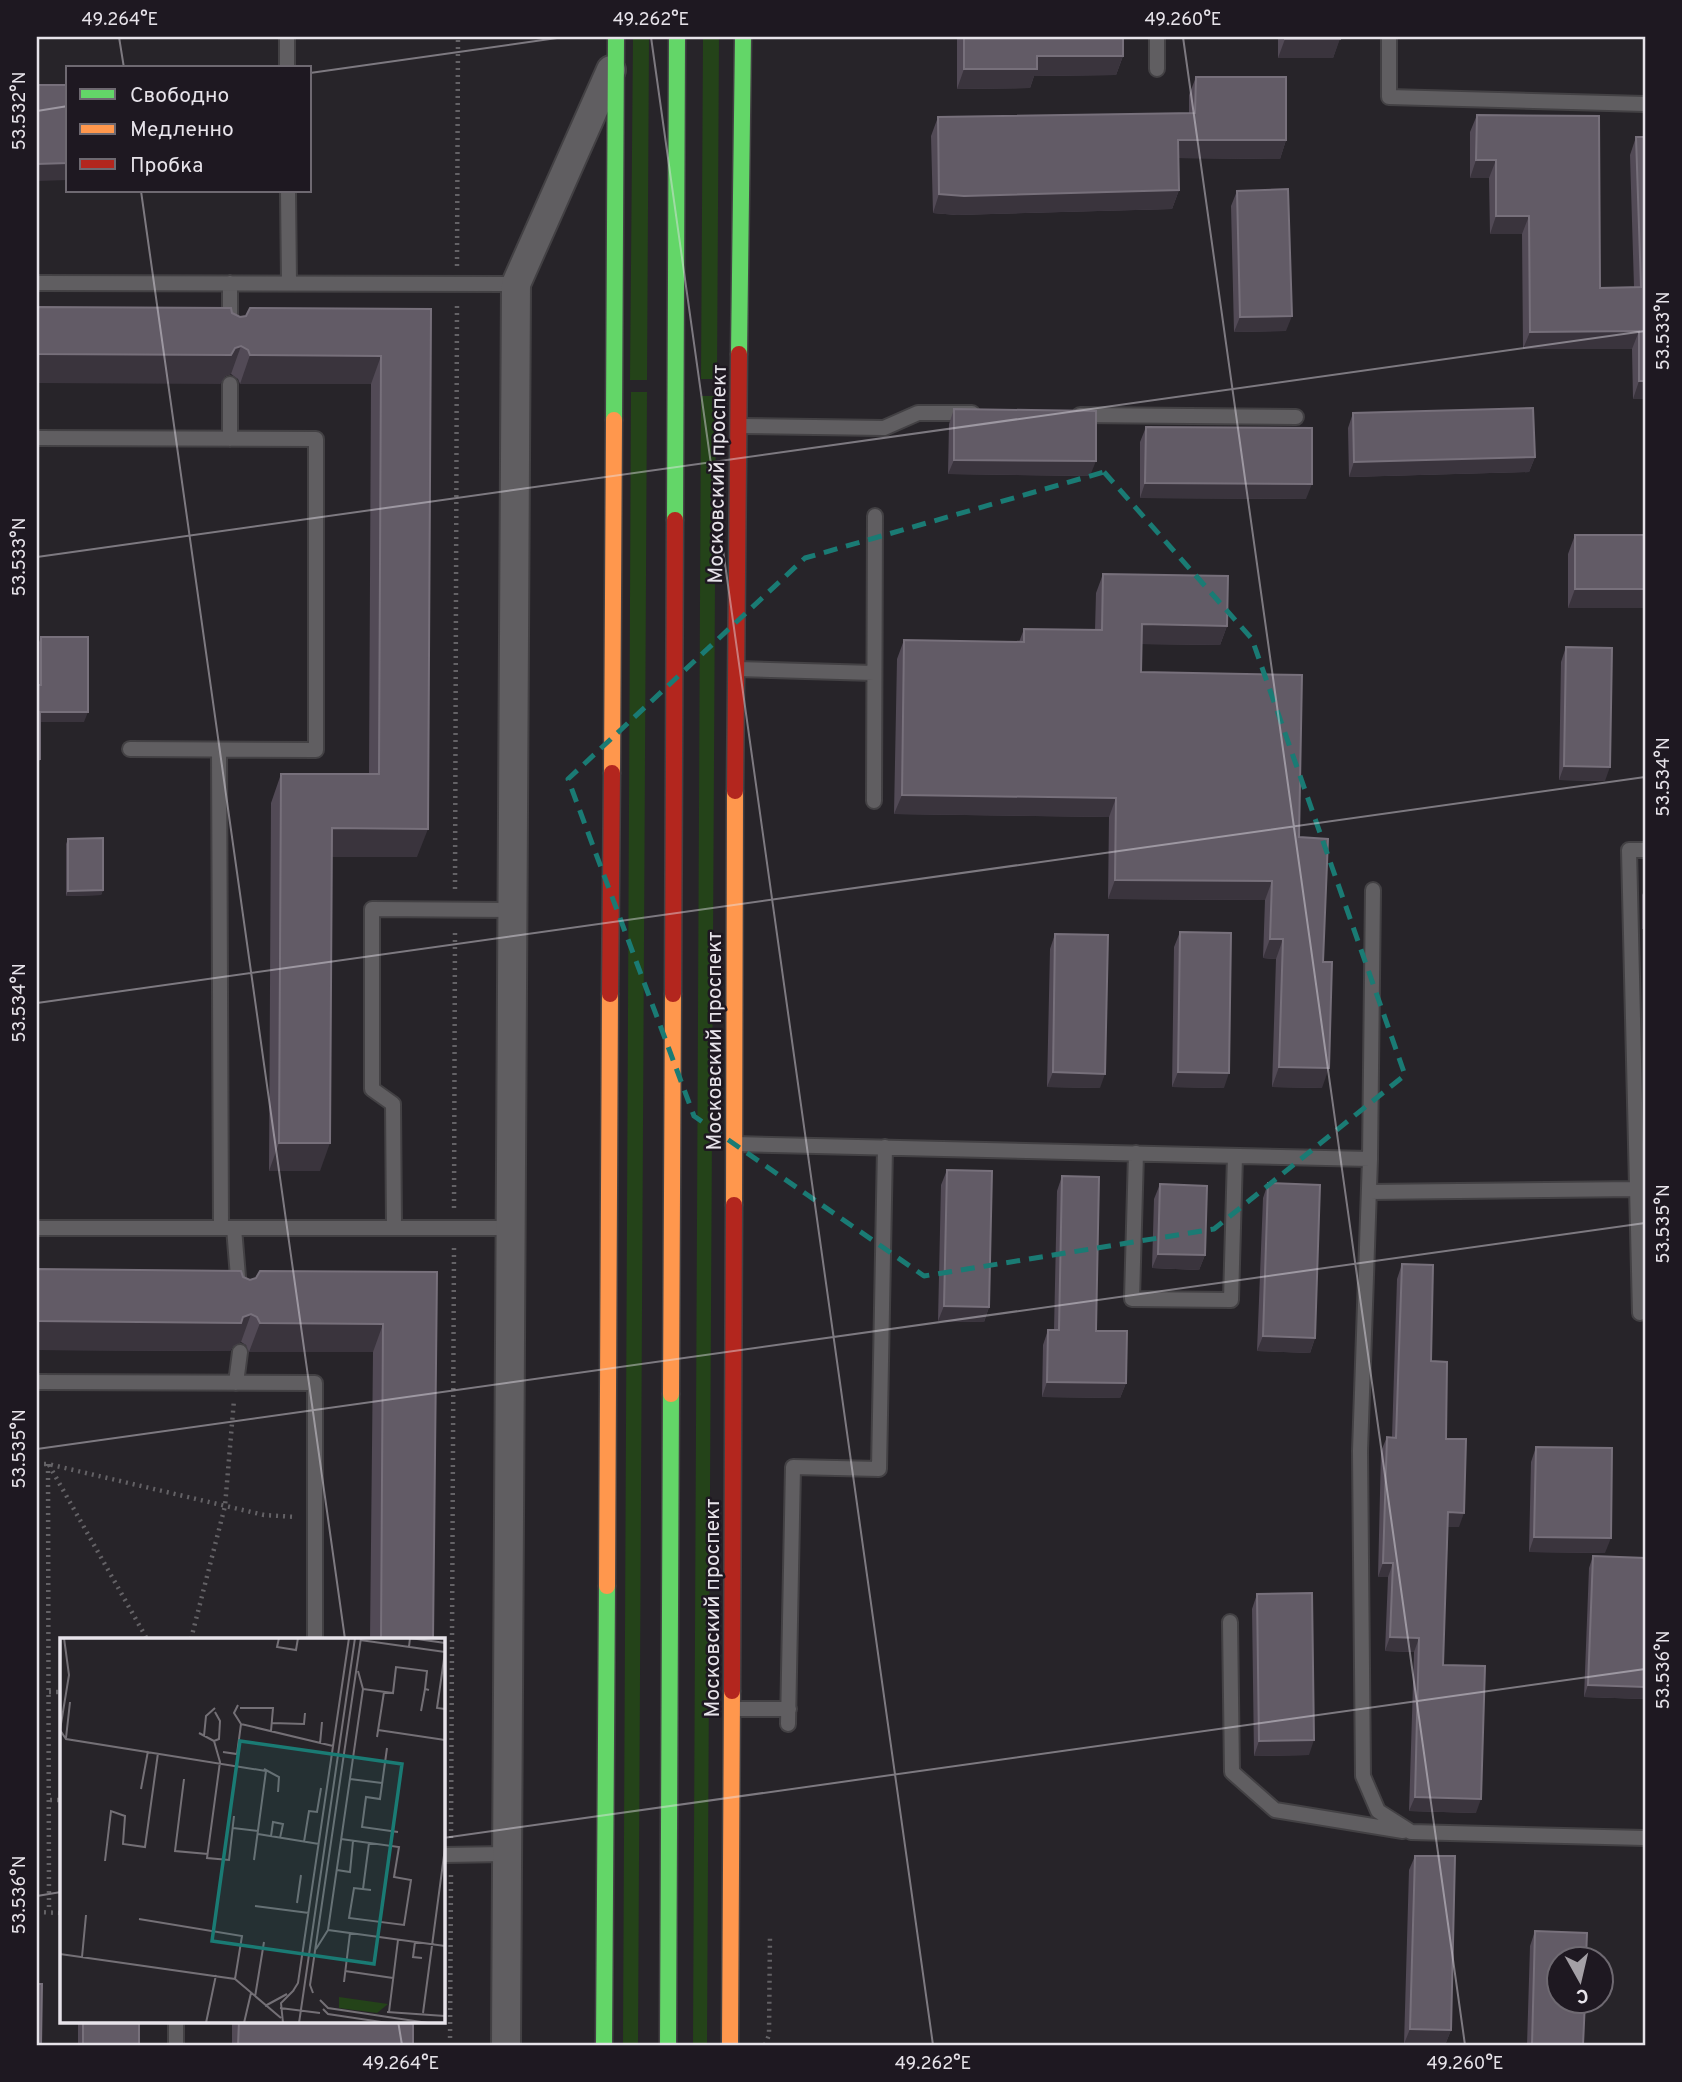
<svg xmlns="http://www.w3.org/2000/svg" width="1682" height="2082" viewBox="0 0 1682 2082" font-family="Overpass,sans-serif">
  <rect width="100%" height="100%" fill="#272429"/>
  <!-- green -->
  <path fill="#244319" d="M 633,37 L 649,37 L 647,380 L 630,380 Z
    M 703,37 L 719,37 L 717,379 L 701,379 Z
    M 631,392 L 647,392 L 638,2045 L 623,2045 Z
    M 701,396 L 716,396 L 707,2045 L 693,2045 Z"/>
  <g fill="none" stroke-linecap="round" stroke-linejoin="round">
    <!-- lane casing -->
    <g stroke="#434144" stroke-width="18">
      <path id="lane" d="M 287,37 L 287,68
        M 1389,37 L 1389,97 L 1645,104
        M 1157,69 L 1157,37
        M 288,191 L 289,283
        M 37,283 L 516,284
        M 230,283 L 230,324
        M 1080,415 L 1296,417
        M 740,426 L 884,428 L 918,413 L 972,413
        M 37,438 L 316,439 L 316,750 L 130,749
        M 230,439 L 230,384
        M 737,669 L 874,673
        M 219,750 L 221,1228
        M 874,801 L 875,516
        M 1373,890 L 1370,1159 L 1360,1451 L 1363,1776 L 1378,1811 L 1411,1832 L 1645,1838
        M 735,1144 L 1370,1159
        M 1136,1153 L 1132,1299 L 1231,1300 L 1235,1156
        M 1369,1192 L 1636,1189
        M 394,1227 L 393,1104 L 372,1089 L 372,909 L 512,910
        M 37,1228 L 511,1228
        M 234,1228 L 239,1289
        M 1640,1313 L 1629,850 L 1645,850
        M 37,1382 L 315,1383 L 315,1639
        M 236,1383 L 240,1352
        M 1230,1622 L 1232,1772 L 1275,1810 L 1403,1831
        M 734,1709 L 789,1709
        M 788,1724 L 793,1467 L 879,1469 L 885,1147
        M 443,1855 L 507,1854
        M 176,2045 L 176,2021"/>
    </g>
    <!-- street casing -->
    <g stroke="#434144" stroke-width="32">
      <path id="street" d="M 506,2045 L 516,284 L 611,70"/>
    </g>
    <!-- fast casing -->
    <g stroke="#434144" stroke-width="19">
      <path id="fast" d="M 739,354 L 743,37
        M 614,420 L 616,37
        M 675,520 L 677,37
        M 604,2045 L 607,1586
        M 668,2045 L 671,1394"/>
    </g>
    <!-- slow casing -->
    <g stroke="#434144" stroke-width="19">
      <path id="slow" d="M 612,773 L 614,420
        M 734,1205 L 735,791
        M 671,1394 L 673,994
        M 607,1586 L 610,994
        M 730,2045 L 732,1691"/>
    </g>
    <!-- jam casing -->
    <g stroke="#434144" stroke-width="19">
      <path id="jam" d="M 735,791 L 739,354
        M 610,994 L 612,773
        M 673,994 L 675,520
        M 732,1691 L 734,1205"/>
    </g>
    <!-- path -->
    <path stroke="#646266" stroke-width="4.5" stroke-dasharray="2 5" stroke-linecap="butt" d="M 457,266 L 458,37
      M 455,889 L 457,303
      M 454,1208 L 455,930
      M 37,1464 L 48,1464 L 264,1515 L 296,1517
      M 48,1464 L 49,1912
      M 49,1465 L 147,1639
      M 191,1639 L 225,1506 L 234,1400
      M 49,1692 L 61,1692
      M 50,1800 L 61,1800
      M 451,1838 L 454,1248
      M 37,1912 L 61,1913
      M 450,2045 L 451,1875
      M 765,2045 L 769,2035 L 770,1935"/>
    <!-- lane -->
    <use href="#lane" stroke="#605e61" stroke-width="14"/>
    <!-- street -->
    <use href="#street" stroke="#605e61" stroke-width="28"/>
    <!-- fast -->
    <use href="#fast" stroke="#63d668" stroke-width="16"/>
    <!-- slow -->
    <use href="#slow" stroke="#ff974d" stroke-width="16"/>
    <!-- jam -->
    <use href="#jam" stroke="#b3261e" stroke-width="16"/>
  </g>
  <!-- wall -->
  <path fill="#524a56" d="M 957,37 L 1123,37 L 1123,56 L 1116,75 L 1034,76 L 1030,88 L 957,89 Z
    M 1278,37 L 1340,37 L 1333,58 L 1278,58 Z
    M 1196,77 L 1286,140 L 1280,159 L 1178,158 L 1179,190 L 1172,209 L 957,215 L 933,213 L 931,136 L 938,117 L 1189,113 L 1189,95 Z
    M 1477,115 L 1600,288 L 1634,287 L 1630,155 L 1636,137 L 1645,137 L 1645,399 L 1633,399 L 1632,349 L 1523,349 L 1522,234 L 1490,234 L 1489,178 L 1470,178 L 1470,132 Z
    M 1237,191 L 1286,331 L 1234,332 L 1231,206 Z
    M 431,309 L 417,857 L 331,857 L 320,1171 L 269,1171 L 271,803 L 281,774 L 369,774 L 371,384 L 240,384 L 238,379 L 231,374 L 225,376 L 220,384 L 232,313 L 240,317 Z
    M 954,409 L 1090,476 L 948,474 L 949,424 Z
    M 1353,413 L 1535,457 L 1529,472 L 1349,477 L 1348,428 Z
    M 1146,427 L 1306,499 L 1140,498 L 1140,442 Z
    M 1575,535 L 1645,535 L 1645,608 L 1568,608 L 1568,554 Z
    M 1103,574 L 1227,626 L 1220,645 L 1142,644 L 1141,672 L 1299,837 L 1323,962 L 1322,1088 L 1272,1087 L 1276,959 L 1263,958 L 1265,900 L 1108,899 L 1109,817 L 894,814 L 897,659 L 904,640 L 1019,642 L 1024,629 L 1095,630 L 1096,593 Z
    M 41,637 L 84,722 L 40,722 L 40,759 L 37,767 L 37,647 Z
    M 1566,647 L 1605,781 L 1559,780 L 1561,662 Z
    M 68,839 L 103,890 L 101,895 L 66,896 L 66,844 Z
    M 1645,889 L 1645,929 L 1642,929 L 1642,895 Z
    M 1180,932 L 1224,1088 L 1172,1087 L 1174,947 Z
    M 1055,934 L 1100,1088 L 1047,1087 L 1050,949 Z
    M 947,1170 L 989,1307 L 984,1322 L 938,1321 L 941,1185 Z
    M 1062,1176 L 1096,1331 L 1126,1383 L 1120,1398 L 1042,1397 L 1043,1345 L 1048,1330 L 1054,1330 L 1057,1191 Z
    M 1268,1183 L 1315,1338 L 1310,1353 L 1257,1351 L 1263,1198 Z
    M 1160,1184 L 1205,1255 L 1199,1270 L 1152,1268 L 1154,1199 Z
    M 1402,1264 L 1431,1361 L 1446,1439 L 1459,1527 L 1448,1527 L 1443,1665 L 1476,1813 L 1409,1811 L 1414,1652 L 1385,1651 L 1388,1577 L 1378,1577 L 1381,1451 L 1387,1437 L 1392,1437 L 1397,1279 Z
    M 37,1269 L 243,1277 L 250,1280 L 437,1272 L 433,1639 L 370,1639 L 373,1352 L 249,1352 L 246,1345 L 241,1342 L 233,1346 L 230,1351 L 37,1350 Z
    M 1536,1447 L 1605,1553 L 1529,1552 L 1531,1462 Z
    M 1593,1556 L 1645,1699 L 1584,1697 L 1589,1568 Z
    M 1257,1594 L 1309,1755 L 1254,1756 L 1252,1609 Z
    M 1415,1856 L 1451,2030 L 1445,2045 L 1404,2044 L 1409,1870 Z
    M 1535,1931 L 1583,2045 L 1527,2045 L 1530,1946 Z
    M 61,1947 L 61,2016 L 59,2016 L 59,1954 Z
    M 78,2021 L 139,2021 L 139,2045 L 78,2045 Z
    M 232,2021 L 413,2021 L 413,2045 L 232,2045 Z"/>
  <!-- shaded-wall -->
  <path fill="#3a343d" d="M 1285,39 L 1340,39 L 1333,58 L 1278,58 Z
    M 1037,56 L 1123,56 L 1116,75 L 1034,76 L 1030,88 L 957,89 L 964,69 Z
    M 1178,140 L 1286,140 L 1280,159 L 1171,158 Z
    M 1476,160 L 1496,160 L 1489,178 L 1470,178 Z
    M 68,163 L 68,180 L 37,181 L 37,164 Z
    M 1179,190 L 1172,209 L 957,215 L 933,213 L 939,194 Z
    M 1496,216 L 1529,216 L 1522,234 L 1490,234 Z
    M 1292,316 L 1286,331 L 1234,332 L 1240,317 Z
    M 1639,331 L 1632,349 L 1523,349 L 1530,332 Z
    M 241,346 L 231,374 L 225,376 L 220,384 L 37,383 L 37,354 L 235,348 Z
    M 250,355 L 381,356 L 371,384 L 240,384 Z
    M 1639,381 L 1645,381 L 1645,399 L 1633,399 Z
    M 1535,457 L 1529,472 L 1349,477 L 1354,462 Z
    M 954,460 L 1096,461 L 1090,476 L 948,474 Z
    M 1145,483 L 1312,484 L 1306,499 L 1140,498 Z
    M 1575,589 L 1645,589 L 1645,608 L 1568,608 Z
    M 1142,624 L 1227,626 L 1220,645 L 1135,644 Z
    M 40,712 L 88,712 L 84,722 L 37,722 Z
    M 1564,766 L 1610,767 L 1605,781 L 1559,780 Z
    M 902,795 L 1116,798 L 1109,817 L 894,814 Z
    M 332,828 L 428,829 L 417,857 L 321,857 Z
    M 1115,880 L 1272,881 L 1265,900 L 1108,899 Z
    M 103,890 L 101,895 L 66,896 L 68,891 Z
    M 1270,939 L 1283,939 L 1276,959 L 1263,958 Z
    M 1279,1067 L 1329,1068 L 1322,1088 L 1272,1087 Z
    M 1053,1072 L 1105,1074 L 1100,1088 L 1047,1087 Z
    M 1178,1072 L 1229,1073 L 1224,1088 L 1172,1087 Z
    M 279,1143 L 330,1143 L 320,1171 L 269,1171 Z
    M 1158,1254 L 1205,1255 L 1199,1270 L 1152,1268 Z
    M 944,1306 L 989,1307 L 984,1322 L 938,1321 Z
    M 251,1314 L 241,1342 L 233,1346 L 230,1351 L 37,1350 L 37,1321 L 243,1317 Z
    M 260,1323 L 383,1324 L 373,1352 L 249,1352 Z
    M 1263,1336 L 1315,1338 L 1310,1353 L 1257,1351 Z
    M 1047,1382 L 1126,1383 L 1120,1398 L 1042,1397 Z
    M 1448,1512 L 1464,1513 L 1459,1527 L 1443,1527 Z
    M 1534,1537 L 1611,1538 L 1605,1553 L 1529,1552 Z
    M 1383,1563 L 1393,1563 L 1388,1577 L 1378,1577 Z
    M 1390,1637 L 1419,1638 L 1414,1652 L 1385,1651 Z
    M 1588,1685 L 1645,1687 L 1645,1699 L 1584,1697 Z
    M 1314,1740 L 1309,1755 L 1254,1756 L 1259,1741 Z
    M 1415,1797 L 1481,1799 L 1476,1813 L 1409,1811 Z
    M 1410,2029 L 1451,2030 L 1445,2045 L 1404,2044 Z"/>
  <!-- building -->
  <path fill="#625b66" stroke="#77707b" stroke-width="2" d="M 964,37 L 1123,37 L 1123,56 L 1037,56 L 1037,69 L 964,69 Z
    M 1285,37 L 1340,37 L 1340,39 L 1285,39 Z
    M 1196,77 L 1286,77 L 1286,140 L 1178,140 L 1179,190 L 964,196 L 939,194 L 938,117 L 1195,113 Z
    M 37,85 L 68,85 L 68,163 L 37,164 Z
    M 1477,115 L 1599,116 L 1600,288 L 1641,287 L 1636,137 L 1645,137 L 1645,381 L 1639,381 L 1639,331 L 1530,332 L 1529,216 L 1496,216 L 1496,160 L 1476,160 Z
    M 1288,189 L 1292,316 L 1240,317 L 1237,191 Z
    M 37,307 L 231,308 L 232,313 L 240,317 L 246,316 L 250,308 L 431,309 L 428,829 L 332,828 L 330,1143 L 279,1143 L 281,774 L 379,774 L 381,356 L 250,355 L 248,350 L 241,346 L 235,348 L 231,355 L 37,354 Z
    M 1533,408 L 1535,457 L 1354,462 L 1353,413 Z
    M 954,409 L 1096,411 L 1096,461 L 954,460 Z
    M 1146,427 L 1312,428 L 1312,484 L 1145,483 Z
    M 1575,535 L 1645,535 L 1645,589 L 1575,589 Z
    M 1103,574 L 1228,576 L 1227,626 L 1142,624 L 1141,672 L 1302,675 L 1299,837 L 1328,839 L 1323,962 L 1332,962 L 1329,1068 L 1279,1067 L 1283,939 L 1270,939 L 1272,881 L 1115,880 L 1116,798 L 902,795 L 904,640 L 1024,642 L 1024,629 L 1102,630 Z
    M 41,637 L 88,637 L 88,712 L 40,712 L 40,759 L 37,759 L 37,685 L 41,685 Z
    M 1566,647 L 1612,648 L 1610,767 L 1564,766 Z
    M 103,838 L 103,890 L 68,891 L 68,839 Z
    M 1645,889 L 1645,922 L 1644,922 Z
    M 1180,932 L 1231,933 L 1229,1073 L 1178,1072 Z
    M 1055,934 L 1108,935 L 1105,1074 L 1053,1072 Z
    M 947,1170 L 992,1171 L 989,1307 L 944,1306 Z
    M 1062,1176 L 1099,1177 L 1096,1331 L 1127,1331 L 1126,1383 L 1047,1382 L 1048,1330 L 1059,1330 Z
    M 1268,1183 L 1320,1185 L 1315,1338 L 1263,1336 Z
    M 1160,1184 L 1207,1186 L 1205,1255 L 1158,1254 Z
    M 1402,1264 L 1433,1265 L 1431,1361 L 1447,1362 L 1446,1439 L 1466,1439 L 1464,1513 L 1448,1512 L 1443,1665 L 1485,1666 L 1481,1799 L 1415,1797 L 1419,1638 L 1390,1637 L 1393,1563 L 1383,1563 L 1387,1437 L 1396,1438 Z
    M 37,1269 L 241,1271 L 243,1277 L 250,1280 L 256,1278 L 260,1271 L 437,1272 L 433,1639 L 381,1639 L 383,1324 L 260,1323 L 257,1317 L 251,1314 L 243,1317 L 241,1323 L 37,1321 Z
    M 1536,1447 L 1612,1448 L 1611,1538 L 1534,1537 Z
    M 1593,1556 L 1645,1558 L 1645,1687 L 1588,1685 Z
    M 1312,1593 L 1314,1740 L 1259,1741 L 1257,1594 Z
    M 1415,1856 L 1455,1856 L 1451,2030 L 1410,2029 Z
    M 443,1878 L 445,1878 L 443,1972 Z
    M 1535,1931 L 1587,1933 L 1586,1959 L 1559,1959 L 1559,2001 L 1585,2001 L 1583,2045 L 1532,2045 Z
    M 37,1984 L 42,1984 L 41,2045 L 37,2045 Z
    M 83,2021 L 139,2021 L 139,2045 L 83,2045 Z
    M 239,2021 L 413,2021 L 413,2045 L 238,2045 Z"/>
  <!-- marked area -->
  <path fill="none" stroke="#1a7b74" stroke-width="5" stroke-dasharray="14 9" stroke-linejoin="round" d="M 1104,472 L 1252,639 L 1405,1075 L 1214,1229 L 924,1276 L 694,1116 L 568,779 L 805,558 Z"/>
  <!-- ticks -->
  <path fill="none" stroke="#e7e3ea" stroke-width="2" stroke-opacity="0.45" d="M 119,37 L 124,68M 651,37 L 933,2045M 1183,37 L 1465,2045M 310,73 L 564,37M 37,111 L 68,106M 141,191 L 345,1639M 37,557 L 1645,331M 37,1003 L 1645,777M 37,1449 L 1645,1223M 443,1838 L 1645,1669M 37,1896 L 61,1892M 398,2021 L 402,2045"/>
  <g text-anchor="middle" stroke-width="5" stroke-linejoin="round" paint-order="stroke">
    <!-- street labels -->
    <g font-size="21" fill="#e7e3ea" stroke="#1e1821">
      <text transform="translate(717 474) rotate(-89)" y="7">Московский проспект</text>
      <text transform="translate(714 1041) rotate(-90)" y="7">Московский проспект</text>
      <text transform="translate(712 1608) rotate(-90)" y="7">Московский проспект</text>
    </g>
  </g>
  <!-- overview -->
  <g transform="translate(60 1638)">
    <rect width="385" height="385" fill="#272429"/>
    <path d="M 279,359 L 328,366 L 317,375 L 279,370 Z" fill="#244319"/>
    <path fill="none" stroke="#747076" stroke-width="2" d="M 4,0 L 9,37 L 0,92 L 6,101 L 206,133 L 194,222M 219,0 L 217,9 L 236,12 L 238,0M 300,2 L 385,14M 349,9 L 350,0 L 385,5M 385,14 L 377,70 L 385,71M 303,51 L 333,55 L 336,29 L 367,33 L 365,51 L 369,52M 178,67 L 174,75 L 181,86M 180,70 L 213,70 L 211,93M 361,73 L 365,51M 212,85 L 244,86 L 245,75M 318,92 L 385,102M 139,95 L 154,103 L 160,124 L 147,220 L 169,222 L 174,178M 144,98 L 146,78 L 155,70M 317,99 L 324,54M 6,100 L 10,64M 154,103 L 159,101 L 160,83 L 155,74M 260,106 L 262,84M 327,110 L 320,161 L 306,159 L 302,189 L 338,194M 163,114 L 177,116 L 181,86 L 273,108M 204,131 L 219,139 L 218,154M 124,141 L 115,213 L 148,216M 290,141 L 322,145M 81,151 L 88,113M 173,190 L 198,193M 198,196 L 259,206M 211,198 L 213,184 L 223,186 L 220,200M 281,201 L 339,209 L 334,239 L 351,242 L 344,287 L 289,280 L 294,250 L 311,252M 244,204 L 249,173 L 257,174 L 261,150M 45,223 L 51,173 L 65,178 L 63,206 L 85,209 L 98,115M 277,232 L 290,234 L 293,203M 303,251 L 309,205M 237,265 L 241,237M 195,268 L 249,275M 79,281 L 182,298 L 175,341M 268,292 L 385,308M 355,304 L 353,319 L 362,320M 256,311 L 268,292 L 303,51 L 298,33M 0,316 L 175,341 L 221,380M 22,319 L 26,277M 285,333 L 333,340M 284,344 L 290,295M 244,351 L 295,0M 233,353 L 238,345 L 289,0M 253,355 L 250,347 L 301,0M 195,359 L 204,304M 260,362 L 268,370 L 368,385M 205,368 L 227,356M 220,370 L 260,375M 263,371 L 268,376 L 328,385M 327,374 L 385,378M 329,374 L 338,302M 363,375 L 385,210M 146,385 L 156,337M 184,385 L 191,355M 223,385 L 221,365 L 234,352M 239,385 L 244,351M 259,385 L 285,385"/>
    <path fill="#1a7b74" fill-opacity="0.15" stroke="#1a7b74" stroke-width="3.5" d="M 180,103 L 342,126 L 314,326 L 152,303 Z"/>
    <rect width="385" height="385" fill="none" stroke="#e7e3ea" stroke-width="3.5"/>
  </g>
  <!-- border -->
  <rect width="1682" height="2082" fill="none" stroke="#1e1821" stroke-width="77"/>
  <!-- legend -->
  <rect x="66" y="66" width="245" height="126" fill="#1e1821" stroke="#6e6971" stroke-width="2"/>
  <rect x="80" y="89" width="35" height="10" fill="#63d668" stroke="#6e6971" stroke-width="2"/>
  <text x="130" y="102" font-size="21" fill="#e7e3ea">Свободно</text>
  <rect x="80" y="124" width="35" height="10" fill="#ff974d" stroke="#6e6971" stroke-width="2"/>
  <text x="130" y="136" font-size="21" fill="#e7e3ea">Медленно</text>
  <rect x="80" y="159" width="35" height="10" fill="#b3261e" stroke="#6e6971" stroke-width="2"/>
  <text x="130" y="172" font-size="21" fill="#e7e3ea">Пробка</text>
  <!-- north arrow -->
  <g transform="translate(1580 1980) rotate(172)"><circle r="33" fill="#1e1821" stroke="#6e6971" stroke-width="2"/>
  <path d="M0-5L12 26L0 18L-12 26Z" fill="#a4a0a6"/>
  <text y="-10" font-size="19" font-weight="bold" text-anchor="middle" fill="#e7e3ea">С</text>
  </g>
  <rect x="38" y="38" width="1606" height="2006" fill="none" stroke="#e7e3ea" stroke-width="2.5"/>
  <g font-size="18" text-anchor="middle" fill="#e7e3ea">
    <text x="120" y="25">49.264°E</text>
    <text x="651" y="25">49.262°E</text>
    <text x="1183" y="25">49.260°E</text>
    <text transform="translate(19 111) rotate(-90)" y="6">53.532°N</text>
    <text transform="translate(1663 331) rotate(-90)" y="6">53.533°N</text>
    <text transform="translate(19 557) rotate(-90)" y="6">53.533°N</text>
    <text transform="translate(1663 777) rotate(-90)" y="6">53.534°N</text>
    <text transform="translate(19 1003) rotate(-90)" y="6">53.534°N</text>
    <text transform="translate(1663 1224) rotate(-90)" y="6">53.535°N</text>
    <text transform="translate(19 1449) rotate(-90)" y="6">53.535°N</text>
    <text transform="translate(1663 1670) rotate(-90)" y="6">53.536°N</text>
    <text transform="translate(19 1895) rotate(-90)" y="6">53.536°N</text>
    <text x="401" y="2069">49.264°E</text>
    <text x="933" y="2069">49.262°E</text>
    <text x="1465" y="2069">49.260°E</text>
  </g>
</svg>
